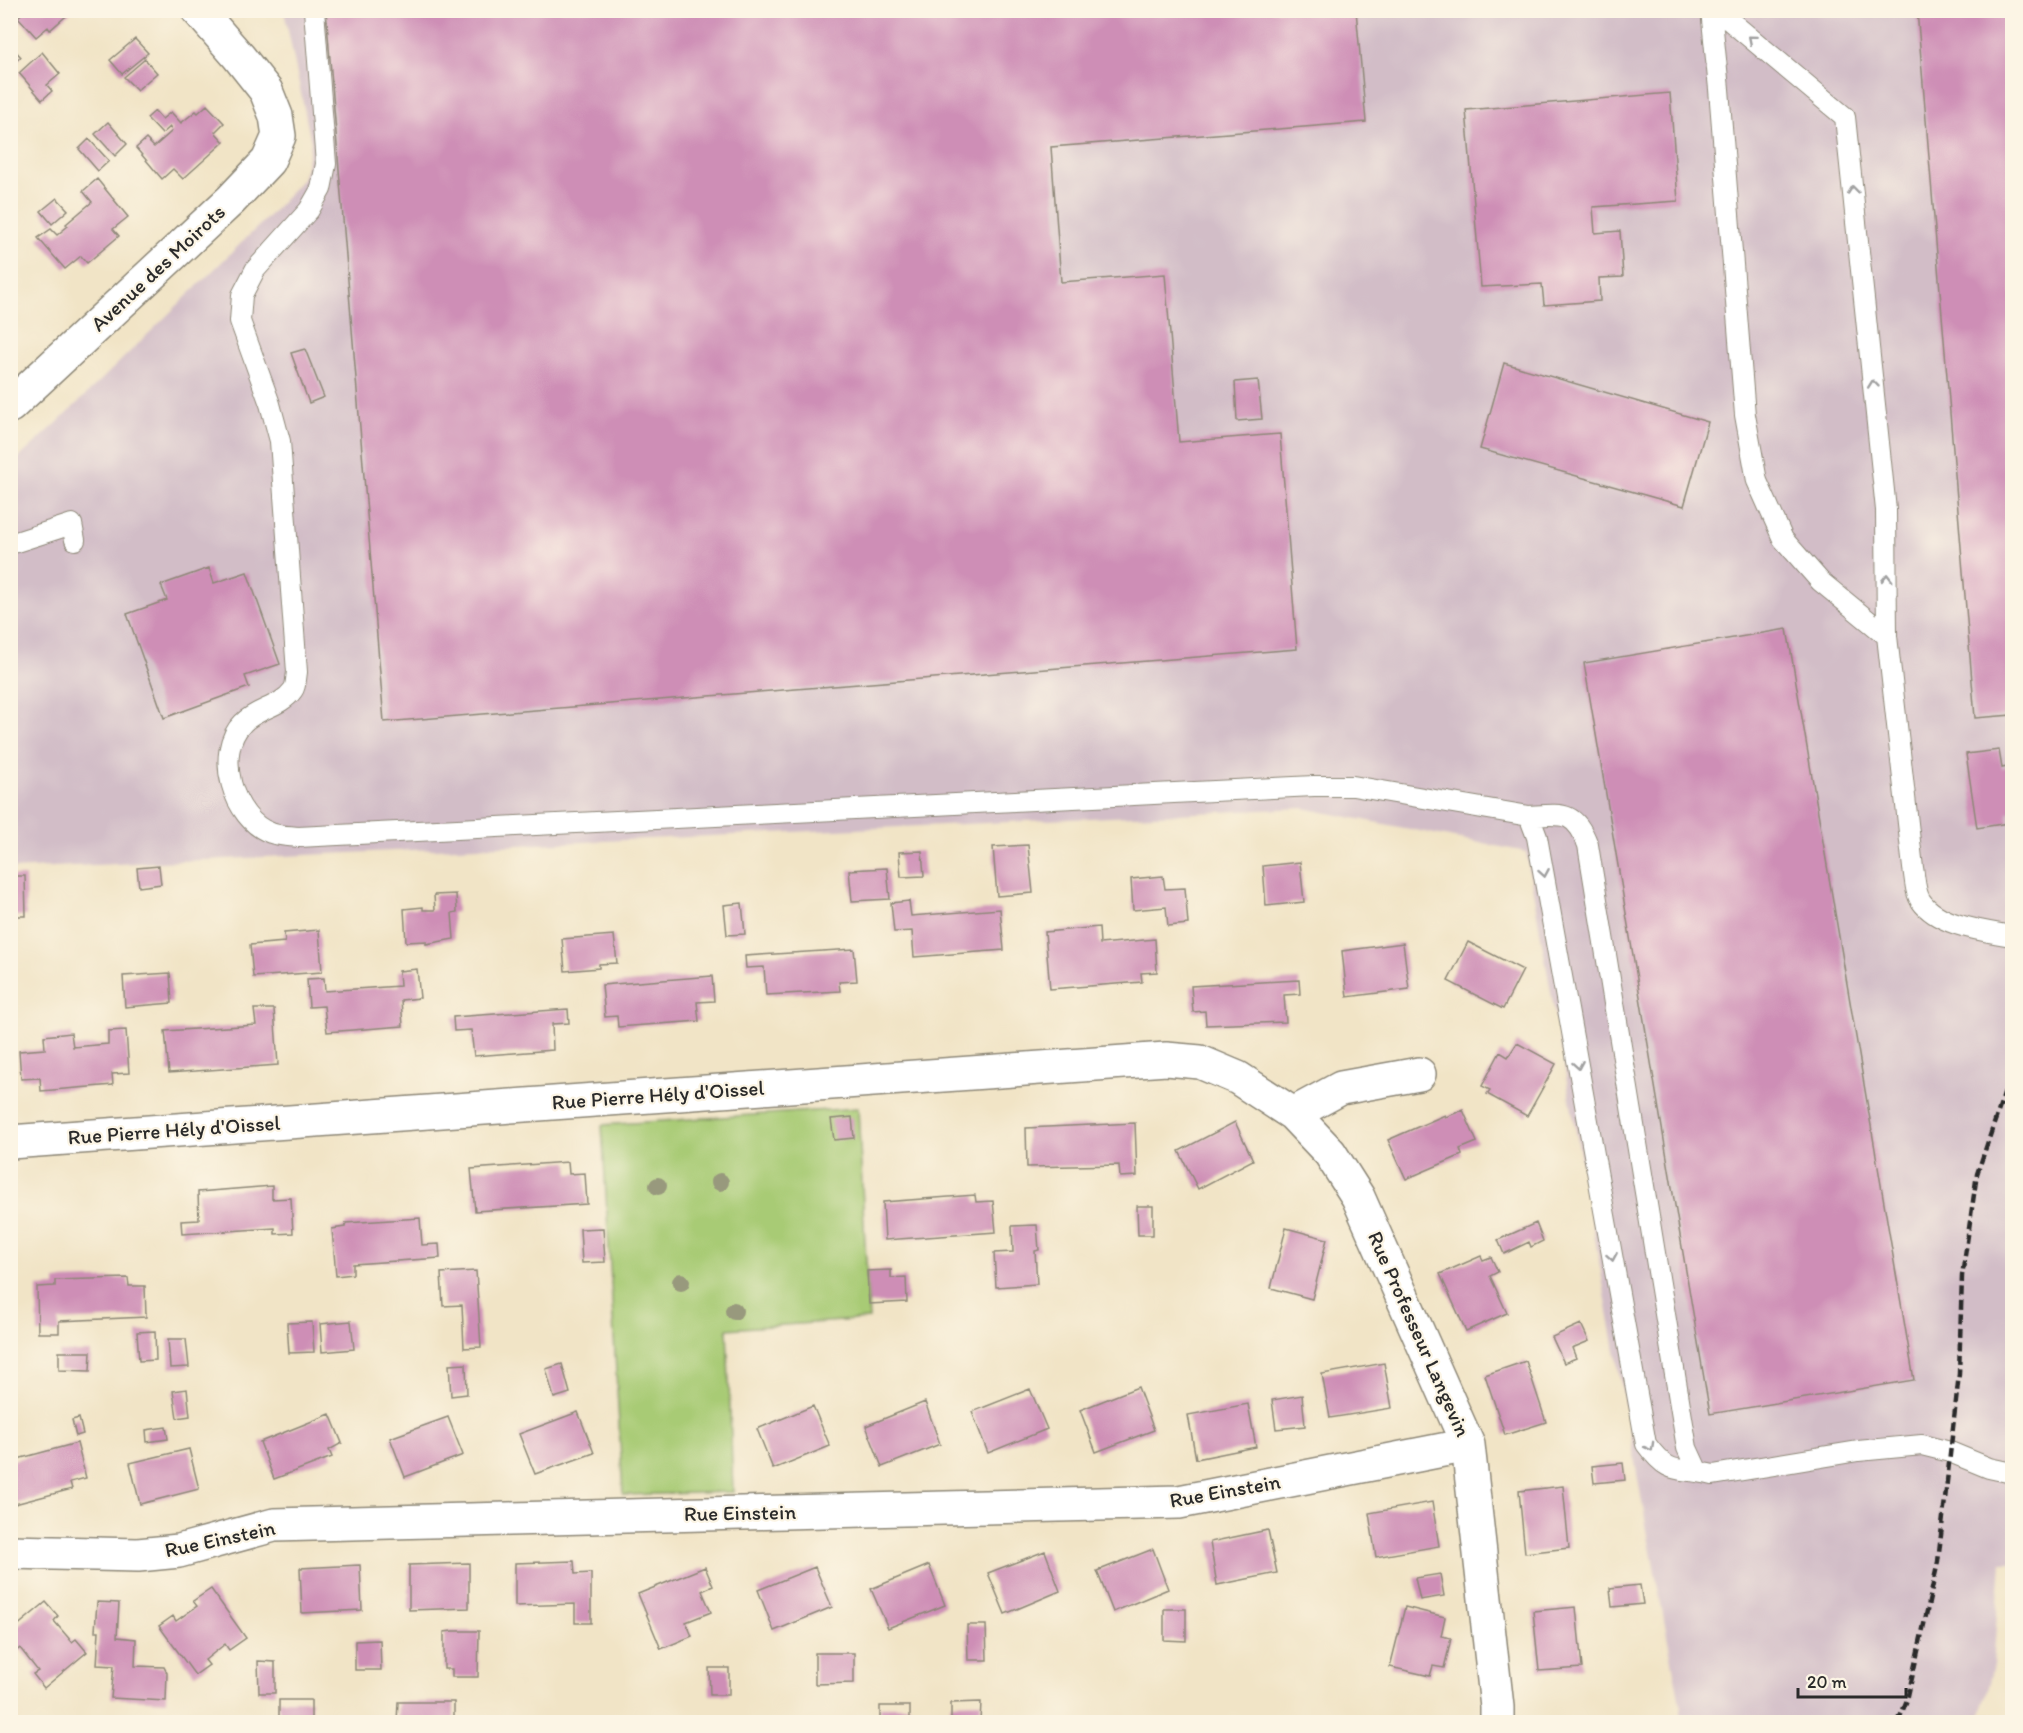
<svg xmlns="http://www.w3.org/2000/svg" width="2023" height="1733" viewBox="0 0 2023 1733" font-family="Itim,sans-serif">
  <rect width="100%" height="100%" fill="#fcf5e5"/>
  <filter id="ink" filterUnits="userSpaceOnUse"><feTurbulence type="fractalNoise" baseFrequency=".0167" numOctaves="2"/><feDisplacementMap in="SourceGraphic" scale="12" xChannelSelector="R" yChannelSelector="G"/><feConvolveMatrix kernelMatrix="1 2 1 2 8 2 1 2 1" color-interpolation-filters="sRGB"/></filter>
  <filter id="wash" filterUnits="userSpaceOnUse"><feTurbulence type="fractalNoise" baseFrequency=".008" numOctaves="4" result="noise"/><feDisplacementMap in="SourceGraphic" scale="24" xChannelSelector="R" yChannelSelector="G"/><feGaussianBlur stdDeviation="1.35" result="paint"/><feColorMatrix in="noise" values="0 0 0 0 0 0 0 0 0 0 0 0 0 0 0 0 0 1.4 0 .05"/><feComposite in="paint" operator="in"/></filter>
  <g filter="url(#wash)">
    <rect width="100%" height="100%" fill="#f1e4c6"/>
    <!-- industrial -->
    <path fill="#d2bdc7" d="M 284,11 L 2012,11 L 2012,1563 L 2001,1563 L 1993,1665 L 1986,1695 L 1977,1722 L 1682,1722 L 1681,1708 L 1649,1541 L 1526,852 L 1303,808 L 11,869 L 11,465 L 56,424 L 273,212 L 304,177 L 311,142 Z"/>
    <!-- green -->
    <path fill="#a8cb74" stroke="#6a7b50" stroke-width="1.5" d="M 858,1108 L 869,1319 L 727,1329 L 733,1492 L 623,1495 L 602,1125 Z"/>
    <g id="blocks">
      <!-- building -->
      <path fill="#ce8eb6" d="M 26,10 L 73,10 L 50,30 L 48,27 L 36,37 L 18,17 Z
        M 326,10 L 1356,10 L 1366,122 L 1051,147 L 1061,282 L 1165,274 L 1179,442 L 1280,434 L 1297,649 L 384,722 Z
        M 1917,10 L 2012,10 L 2012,715 L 1975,718 Z
        M 135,39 L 148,53 L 122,74 L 110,60 Z
        M 10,45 L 21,57 L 10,66 Z
        M 42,52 L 60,74 L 47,85 L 52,91 L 42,100 L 19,73 Z
        M 145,59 L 157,73 L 137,90 L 124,77 Z
        M 1670,93 L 1678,201 L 1593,207 L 1595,233 L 1620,231 L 1623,277 L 1599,278 L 1600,301 L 1544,305 L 1542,284 L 1481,287 L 1466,110 Z
        M 207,105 L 224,123 L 215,132 L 224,142 L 183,179 L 173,169 L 162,179 L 136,148 L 146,139 L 154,147 L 172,131 L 170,127 L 162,134 L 147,118 L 155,111 L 162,119 L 171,112 L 181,123 L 196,111 L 198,113 Z
        M 108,122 L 127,144 L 115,156 L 95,134 Z
        M 89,139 L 109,161 L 98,171 L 79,149 Z
        M 97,179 L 128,217 L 113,229 L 119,236 L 93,258 L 87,263 L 81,256 L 65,269 L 38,238 L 51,229 L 57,235 L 68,226 L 66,224 L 92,202 L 83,191 Z
        M 57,198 L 68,210 L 52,224 L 41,211 Z
        M 305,349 L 324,397 L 309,403 L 291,353 Z
        M 1504,363 L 1708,422 L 1684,506 L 1480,449 Z
        M 1258,380 L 1262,419 L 1237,421 L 1235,382 Z
        M 209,568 L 214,583 L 247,572 L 280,664 L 245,676 L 249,687 L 164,718 L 127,614 L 167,600 L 161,585 Z
        M 1787,629 L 1914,1380 L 1710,1414 L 1584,663 Z
        M 1999,750 L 2002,768 L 2012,766 L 2012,812 L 2007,812 L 2008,823 L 1977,828 L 1966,754 Z
        M 1028,845 L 1033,893 L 997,896 L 993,847 Z
        M 922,851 L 924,876 L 901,877 L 899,852 Z
        M 1300,862 L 1304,902 L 1266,906 L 1263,866 Z
        M 159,866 L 161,884 L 139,887 L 137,868 Z
        M 887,868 L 890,899 L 852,901 L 849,870 Z
        M 10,876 L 25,876 L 26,916 L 10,916 Z
        M 1163,876 L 1165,889 L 1185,888 L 1188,924 L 1168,926 L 1166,907 L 1133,910 L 1131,879 Z
        M 456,894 L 457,912 L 452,913 L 454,939 L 426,944 L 426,941 L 406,942 L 404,909 L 423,907 L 423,910 L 435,910 L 434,895 Z
        M 909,901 L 911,916 L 1000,909 L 1004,950 L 914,957 L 912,931 L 894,932 L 891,903 Z
        M 742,903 L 745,934 L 727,935 L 724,905 Z
        M 1099,927 L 1100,944 L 1155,939 L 1157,972 L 1141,973 L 1142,982 L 1050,989 L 1045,932 Z
        M 319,930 L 322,972 L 253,977 L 250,945 L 285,942 L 284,933 Z
        M 614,935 L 617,963 L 599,964 L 599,968 L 565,971 L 562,939 Z
        M 1468,942 L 1523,970 L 1503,1009 L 1448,981 Z
        M 1403,943 L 1409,989 L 1347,997 L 1342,951 Z
        M 854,949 L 857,981 L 839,982 L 840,991 L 766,995 L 764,967 L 746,968 L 745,956 Z
        M 417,969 L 420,998 L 401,1000 L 403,1026 L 327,1032 L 324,1006 L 309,1007 L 307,979 L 324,978 L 325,991 L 400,986 L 399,971 Z
        M 170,973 L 172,1003 L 125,1007 L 123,976 Z
        M 712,976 L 714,1001 L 697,1002 L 699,1021 L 618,1027 L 617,1016 L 605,1017 L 602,985 Z
        M 1299,980 L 1300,994 L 1284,995 L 1286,1022 L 1206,1025 L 1205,1011 L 1193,1012 L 1191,986 Z
        M 254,1009 L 274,1009 L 278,1065 L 169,1073 L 165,1031 L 256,1025 Z
        M 568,1009 L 569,1023 L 552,1024 L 553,1050 L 474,1056 L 471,1030 L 454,1031 L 453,1017 Z
        M 126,1030 L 129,1073 L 112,1074 L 113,1085 L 41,1091 L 40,1078 L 21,1079 L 19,1051 L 45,1049 L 44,1036 L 71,1033 L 73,1047 L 108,1044 L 108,1031 Z
        M 1517,1043 L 1556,1064 L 1527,1116 L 1487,1094 L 1490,1090 L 1482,1086 L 1500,1052 L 1508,1057 Z
        M 1463,1110 L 1477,1142 L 1460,1149 L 1462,1155 L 1406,1179 L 1388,1140 L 1445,1115 L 1446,1117 Z
        M 852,1117 L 854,1138 L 834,1140 L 831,1119 Z
        M 1235,1122 L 1253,1160 L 1198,1189 L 1179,1151 Z
        M 1135,1123 L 1137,1176 L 1120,1177 L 1119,1165 L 1027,1167 L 1026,1128 Z
        M 568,1162 L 569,1174 L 585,1173 L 587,1204 L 475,1211 L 471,1169 Z
        M 272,1186 L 272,1199 L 291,1198 L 293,1233 L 275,1234 L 275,1228 L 182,1234 L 181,1221 L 199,1220 L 198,1192 Z
        M 975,1195 L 976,1202 L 993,1201 L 996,1232 L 885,1240 L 883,1202 Z
        M 1137,1206 L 1153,1206 L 1153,1235 L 1138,1235 Z
        M 420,1218 L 422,1245 L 439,1244 L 440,1258 L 353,1264 L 353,1274 L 336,1276 L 332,1229 L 345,1227 L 346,1223 Z
        M 1536,1223 L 1543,1241 L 1531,1247 L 1529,1242 L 1504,1254 L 1498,1240 Z
        M 1037,1225 L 1039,1250 L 1035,1251 L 1037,1284 L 996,1287 L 994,1253 L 1013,1252 L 1012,1226 Z
        M 603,1228 L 605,1262 L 582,1263 L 580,1229 Z
        M 1286,1228 L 1327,1239 L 1312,1299 L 1271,1288 Z
        M 1481,1256 L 1483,1260 L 1491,1257 L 1492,1259 L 1498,1272 L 1490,1276 L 1507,1313 L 1466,1331 L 1440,1274 Z
        M 891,1270 L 891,1278 L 906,1277 L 907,1302 L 869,1304 L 867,1271 Z
        M 476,1271 L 481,1347 L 464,1348 L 462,1305 L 443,1306 L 441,1273 Z
        M 128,1278 L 129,1286 L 145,1286 L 146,1317 L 59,1321 L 59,1333 L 38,1333 L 37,1287 L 55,1286 L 55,1280 Z
        M 351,1321 L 354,1349 L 322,1352 L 320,1324 Z
        M 312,1322 L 314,1352 L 289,1353 L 287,1323 Z
        M 1581,1324 L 1589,1341 L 1572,1348 L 1576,1358 L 1564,1363 L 1552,1337 Z
        M 155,1331 L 156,1360 L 139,1361 L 137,1332 Z
        M 168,1339 L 186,1339 L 189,1367 L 170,1368 Z
        M 59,1352 L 91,1352 L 90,1371 L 59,1370 Z
        M 1526,1361 L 1546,1422 L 1505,1435 L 1485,1375 Z
        M 1384,1363 L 1392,1408 L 1330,1418 L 1322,1374 Z
        M 466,1364 L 467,1394 L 451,1396 L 449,1365 Z
        M 562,1364 L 570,1393 L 554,1398 L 546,1369 Z
        M 1138,1387 L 1154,1430 L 1096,1452 L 1080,1410 Z
        M 187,1389 L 190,1416 L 177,1418 L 173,1391 Z
        M 1030,1389 L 1047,1429 L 988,1453 L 972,1412 Z
        M 1302,1395 L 1305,1426 L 1276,1429 L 1272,1400 Z
        M 925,1402 L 940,1444 L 882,1467 L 866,1426 Z
        M 1248,1404 L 1256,1447 L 1196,1459 L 1188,1415 Z
        M 813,1406 L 830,1446 L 773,1469 L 757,1429 Z
        M 578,1412 L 594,1453 L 535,1474 L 519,1434 Z
        M 330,1414 L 342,1443 L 329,1450 L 332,1457 L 274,1479 L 260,1442 Z
        M 448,1417 L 463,1455 L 405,1477 L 390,1438 Z
        M 79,1418 L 83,1434 L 76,1436 L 72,1420 Z
        M 166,1427 L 168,1439 L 147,1442 L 146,1430 Z
        M 77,1443 L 86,1478 L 70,1482 L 72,1489 L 11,1505 L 10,1461 Z
        M 189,1449 L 199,1489 L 140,1504 L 130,1463 Z
        M 1623,1463 L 1625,1480 L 1594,1483 L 1592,1466 Z
        M 1563,1486 L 1569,1548 L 1525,1553 L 1519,1491 Z
        M 1432,1502 L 1439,1546 L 1376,1557 L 1369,1513 Z
        M 1268,1530 L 1277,1573 L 1217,1585 L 1210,1542 Z
        M 1153,1549 L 1168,1589 L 1113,1612 L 1097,1571 Z
        M 1045,1551 L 1060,1591 L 1005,1614 L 988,1573 Z
        M 574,1561 L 575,1574 L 591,1573 L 591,1623 L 575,1623 L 575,1604 L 515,1606 L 515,1563 Z
        M 469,1563 L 469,1608 L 409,1610 L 409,1565 Z
        M 360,1565 L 362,1610 L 302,1613 L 300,1568 Z
        M 929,1565 L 945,1605 L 888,1628 L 871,1589 Z
        M 705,1567 L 713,1586 L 702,1591 L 711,1612 L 686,1622 L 692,1636 L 661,1649 L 638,1594 Z
        M 815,1567 L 832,1607 L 774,1631 L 758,1590 Z
        M 1440,1574 L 1444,1596 L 1420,1600 L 1415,1578 Z
        M 1640,1585 L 1643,1604 L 1612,1607 L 1610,1588 Z
        M 211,1589 L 246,1638 L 229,1650 L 225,1644 L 205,1660 L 209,1665 L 195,1675 L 159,1626 L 173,1616 L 176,1621 L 197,1606 L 193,1601 Z
        M 46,1602 L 58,1616 L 54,1621 L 72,1642 L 76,1639 L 87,1652 L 44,1688 L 33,1674 L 38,1671 L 20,1648 L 15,1652 L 10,1646 L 10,1632 Z
        M 97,1602 L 119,1603 L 117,1637 L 136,1639 L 135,1666 L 164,1667 L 167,1673 L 166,1701 L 111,1698 L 114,1666 L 97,1665 L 99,1631 L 95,1631 Z
        M 1405,1607 L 1445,1617 L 1441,1636 L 1451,1638 L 1448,1652 L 1444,1668 L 1433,1666 L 1430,1676 L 1390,1667 Z
        M 1576,1607 L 1582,1668 L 1539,1671 L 1533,1611 Z
        M 1164,1609 L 1186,1609 L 1186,1641 L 1164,1640 Z
        M 967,1625 L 986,1625 L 987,1660 L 968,1660 Z
        M 453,1631 L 479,1631 L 478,1677 L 452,1677 L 452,1669 L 444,1669 L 444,1632 Z
        M 380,1640 L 381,1670 L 355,1670 L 355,1641 Z
        M 815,1653 L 854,1653 L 854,1683 L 815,1684 Z
        M 258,1661 L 275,1662 L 275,1693 L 259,1693 Z
        M 709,1668 L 729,1668 L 729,1695 L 710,1695 Z
        M 279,1700 L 311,1700 L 311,1722 L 279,1722 Z
        M 398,1702 L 454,1702 L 454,1722 L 397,1722 Z
        M 981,1702 L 980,1722 L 951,1722 L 951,1703 Z
        M 880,1706 L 910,1706 L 910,1722 L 880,1722 Z"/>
    </g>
  </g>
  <g filter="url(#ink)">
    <use href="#blocks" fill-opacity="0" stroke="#8e8878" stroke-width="1.5"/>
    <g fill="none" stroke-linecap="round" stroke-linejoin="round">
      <!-- lane casing -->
      <g stroke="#8e8878" stroke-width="22">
        <path id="lane" d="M 314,10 L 326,164 L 321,189 L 309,210 L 255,270 L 242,295 L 240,321 L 270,404 L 280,441 L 297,672 C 296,678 296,686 293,690 C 281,707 256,709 243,723 C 213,752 233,820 271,833 C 279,836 290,836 298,837 L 1314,786 L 1353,786 L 1529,816 C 1562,814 1575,810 1588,845 L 1687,1448 L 1698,1472
          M 1711,10 L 1719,89 L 1745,415 L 1757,481 L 1783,539 L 1820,581 L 1887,636 L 1913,868 C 1915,878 1915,893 1921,901 C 1938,926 1984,931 2012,936
          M 1717,10 L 1845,117 L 1886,510 L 1887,636
          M 10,544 L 72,524 L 75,540
          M 1529,816 L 1537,837 L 1646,1444 C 1671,1478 1677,1466 1713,1475 L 1858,1451 L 1922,1445 L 1950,1452 L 1989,1468 L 2012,1473"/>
      </g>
      <!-- street casing -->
      <g stroke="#8e8878" stroke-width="36">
        <path id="street" d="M 10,406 L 231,200 L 268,161 L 279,136 L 276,116 L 266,91 L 239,57 L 198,10
          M 1293,1114 L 1341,1088 L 1419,1074
          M 10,1142 L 1166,1059 L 1200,1062 L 1238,1078 L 1293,1114 L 1330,1153 L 1358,1197 L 1468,1445 L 1497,1707 L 1497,1722
          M 10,1552 L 138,1555 L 179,1551 L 274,1525 L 1179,1502 L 1468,1445"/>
      </g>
      <!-- lane -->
      <use href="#lane" stroke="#fff" stroke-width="20"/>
      <!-- street -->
      <use href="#street" stroke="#fff" stroke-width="33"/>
      <!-- rail -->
      <path stroke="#2b2b2b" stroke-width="4.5" stroke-dasharray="9 4.5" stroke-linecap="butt" d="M 1898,1722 L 1907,1700 L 1938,1562 L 1959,1374 L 1962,1276 L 1977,1174 L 2012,1071"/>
    </g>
    <!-- trees -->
    <g fill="#98997d">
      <circle cx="720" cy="1182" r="9"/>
      <circle cx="658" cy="1186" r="9"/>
      <circle cx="681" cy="1282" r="9"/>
      <circle cx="734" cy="1311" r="9"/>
    </g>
    <!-- one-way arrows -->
    <defs><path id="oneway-chevron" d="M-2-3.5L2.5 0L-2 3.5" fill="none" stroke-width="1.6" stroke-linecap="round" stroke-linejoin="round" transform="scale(1.5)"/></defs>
    <g stroke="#a0a0a0">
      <use href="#oneway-chevron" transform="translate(1752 39) rotate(-140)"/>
      <use href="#oneway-chevron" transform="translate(1853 190) rotate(-96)"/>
      <use href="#oneway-chevron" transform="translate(1873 384) rotate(-96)"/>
      <use href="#oneway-chevron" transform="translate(1887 578) rotate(-90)"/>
      <use href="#oneway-chevron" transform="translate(1544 873) rotate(80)"/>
      <use href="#oneway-chevron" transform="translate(1578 1065) rotate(80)"/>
      <use href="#oneway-chevron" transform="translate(1612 1257) rotate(80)"/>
      <use href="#oneway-chevron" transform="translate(1650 1447) rotate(61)"/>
    </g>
  </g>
  <g text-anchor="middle" stroke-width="4.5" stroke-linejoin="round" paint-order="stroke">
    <!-- street labels -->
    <g font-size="21" fill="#2b2b2b" stroke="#fcf5e5">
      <text transform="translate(158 268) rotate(-43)" y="7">Avenue des Moirots</text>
      <text transform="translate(658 1095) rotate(-4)" y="7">Rue Pierre Hély d'Oissel</text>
      <text transform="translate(174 1130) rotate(-4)" y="7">Rue Pierre Hély d'Oissel</text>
      <text transform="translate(1419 1334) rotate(66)" y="7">Rue Professeur Langevin</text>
      <text transform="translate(1225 1491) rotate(-10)" y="7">Rue Einstein</text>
      <text transform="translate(740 1513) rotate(-1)" y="7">Rue Einstein</text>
      <text transform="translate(220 1539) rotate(-12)" y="7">Rue Einstein</text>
    </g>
  </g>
  <!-- margin -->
  <rect width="2023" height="1733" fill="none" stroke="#fcf5e5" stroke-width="36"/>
  <!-- scale -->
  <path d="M1798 1688v9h108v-9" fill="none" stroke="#2b2b2b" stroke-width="3"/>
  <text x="1807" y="1688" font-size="18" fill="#2b2b2b" stroke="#fcf5e5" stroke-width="4.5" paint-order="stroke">20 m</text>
</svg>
